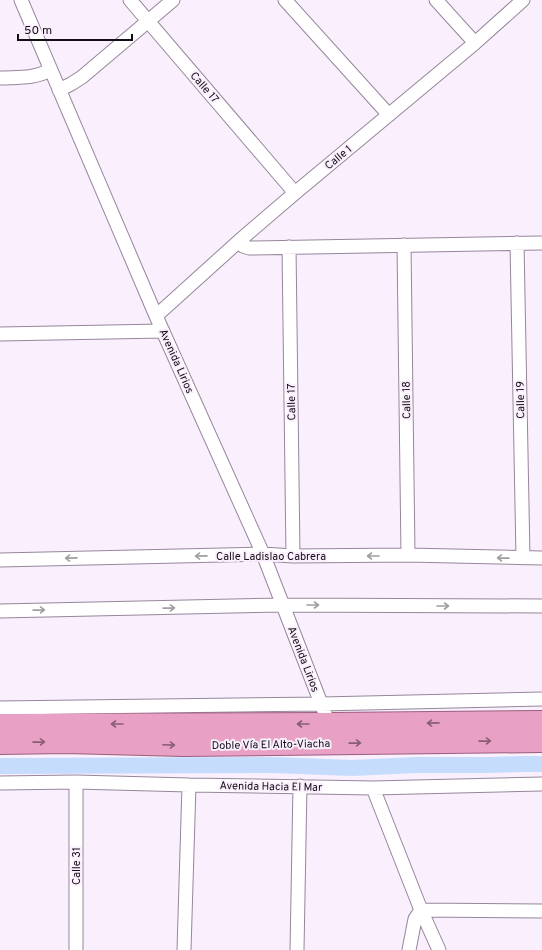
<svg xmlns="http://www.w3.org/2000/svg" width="542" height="950" viewBox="0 0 542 950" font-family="Overpass,sans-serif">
  <rect width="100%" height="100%" fill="#faeffd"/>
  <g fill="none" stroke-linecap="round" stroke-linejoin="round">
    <!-- canal -->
    <path stroke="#c6dcfc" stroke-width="16" d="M 0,766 L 274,765 L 352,768 L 416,765 L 488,765 L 521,764 L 542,764"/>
    <!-- minor casing -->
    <g stroke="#96869b" stroke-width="15">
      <path id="minor" d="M 21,0 L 156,316 L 263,554 L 329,724
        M 130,0 L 295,193
        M 285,0 L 389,115
        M 436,0 L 475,43
        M 0,78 C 18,77 34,79 50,70
        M 59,90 L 71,84 L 82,77 L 173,0
        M 239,241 L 243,246 L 249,248 L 542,243
        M 517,243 L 523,558
        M 404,245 L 408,555
        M 289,247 L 293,556
        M 156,316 L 239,241 L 295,193 L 475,43 L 523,0
        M 0,334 L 163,331
        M 0,560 L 263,554 L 293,556 L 408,555 L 542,558
        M 0,611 L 283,605 L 542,606
        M 0,708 L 321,704 L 542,699
        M 76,782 L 76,950
        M 0,783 L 76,782 L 189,785 L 373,788 L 542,784
        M 373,788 L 421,910 L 439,950
        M 421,910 L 542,911
        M 184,950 L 189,785
        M 297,950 L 300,786
        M 409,950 L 415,919 L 421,910"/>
    </g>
    <!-- trunk casing -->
    <g stroke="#9a5e7e" stroke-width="24">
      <path id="trunk" d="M 0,725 L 329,724 L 542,722
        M 0,743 L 66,742 L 183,745 L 542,741"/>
    </g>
    <!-- minor -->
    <use href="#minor" stroke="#fff" stroke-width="13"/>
    <!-- trunk -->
    <use href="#trunk" stroke="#e8a0c4" stroke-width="22"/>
  </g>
  <!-- one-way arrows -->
  <defs><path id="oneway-shaft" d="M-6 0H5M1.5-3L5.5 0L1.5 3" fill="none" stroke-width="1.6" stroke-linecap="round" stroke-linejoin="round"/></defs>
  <g stroke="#a19ea1">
    <use href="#oneway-shaft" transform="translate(201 556) rotate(179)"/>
    <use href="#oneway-shaft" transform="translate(373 556) rotate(180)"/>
    <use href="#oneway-shaft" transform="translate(71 558) rotate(179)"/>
    <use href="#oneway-shaft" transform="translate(503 558) rotate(-179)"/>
    <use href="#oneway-shaft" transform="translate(313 605)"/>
    <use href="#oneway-shaft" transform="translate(443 606)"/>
    <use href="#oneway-shaft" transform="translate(169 608) rotate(-1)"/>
    <use href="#oneway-shaft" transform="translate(39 610) rotate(-1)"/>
  </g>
  <g stroke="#885e75">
    <use href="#oneway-shaft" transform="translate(433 723) rotate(179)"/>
    <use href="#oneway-shaft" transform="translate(117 724) rotate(180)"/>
    <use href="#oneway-shaft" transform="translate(303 724) rotate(180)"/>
    <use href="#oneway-shaft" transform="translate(485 741) rotate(-1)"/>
    <use href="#oneway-shaft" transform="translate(39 742) rotate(-1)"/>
    <use href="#oneway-shaft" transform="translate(355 743) rotate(-1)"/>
    <use href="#oneway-shaft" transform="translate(169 745) rotate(2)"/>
  </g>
  <g text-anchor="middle" stroke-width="4" stroke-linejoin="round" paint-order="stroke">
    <!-- street labels -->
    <g font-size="11" fill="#130d15" stroke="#faeffd">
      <text transform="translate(205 87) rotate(49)" y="4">Calle 17</text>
      <text transform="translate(338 157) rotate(-40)" y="4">Calle 1</text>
      <text transform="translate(177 361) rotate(66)" y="4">Avenida Lirios</text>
      <text transform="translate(406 400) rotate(-91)" y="4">Calle 18</text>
      <text transform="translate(520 400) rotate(-91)" y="4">Calle 19</text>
      <text transform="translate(291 402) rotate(-91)" y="4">Calle 17</text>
      <text x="271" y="560">Calle Ladislao Cabrera</text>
      <text transform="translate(304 659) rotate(69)" y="4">Avenida Lirios</text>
      <text transform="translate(271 744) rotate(-1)" y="4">Doble Vía El Alto-Viacha</text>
      <text transform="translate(271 786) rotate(1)" y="4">Avenida Hacia El Mar</text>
      <text transform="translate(76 866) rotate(-90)" y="4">Calle 31</text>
    </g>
  </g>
  <!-- scale -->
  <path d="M18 34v6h114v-6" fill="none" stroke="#130d15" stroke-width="2"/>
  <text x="24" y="34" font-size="12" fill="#130d15" stroke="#faeffd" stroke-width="3" paint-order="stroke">50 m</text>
</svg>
